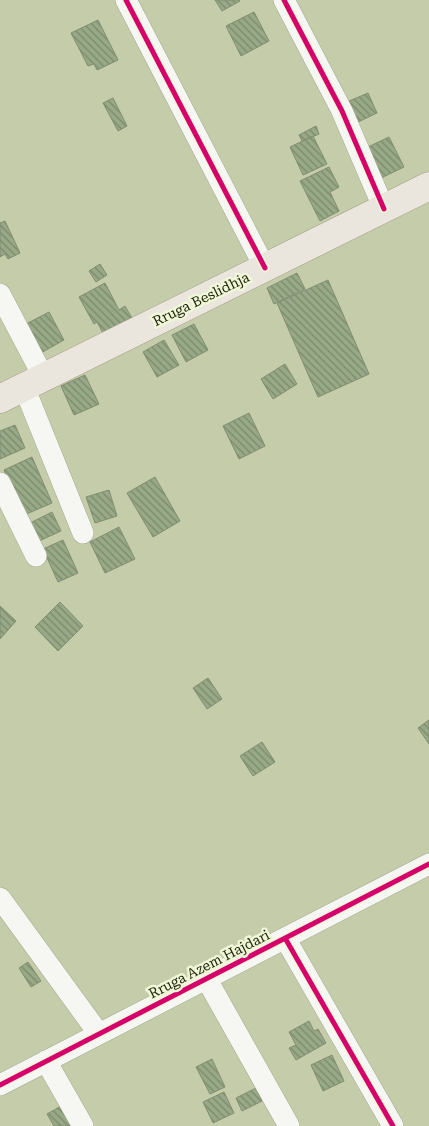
<svg xmlns="http://www.w3.org/2000/svg" width="429" height="1126" viewBox="0 0 429 1126" font-family="'Roboto Serif',serif">
  <defs>
    <pattern id="building-back-hatch" width="6" height="6" patternUnits="userSpaceOnUse" patternTransform="scale(1.25)"><rect width="6" height="6" fill="#97a986"/><path d="M-1 5l2 2M0 0l6 6M5-1l2 2" fill="none" stroke="#7b896c"/></pattern>
  </defs>
  <rect width="100%" height="100%" fill="#c4cca9"/>
  <!-- building -->
  <path fill="url(#building-back-hatch)" stroke="#828d74" d="M 215,0 L 239,0 L 240,1 L 222,11 Z
    M 254,12 L 269,41 L 241,56 L 226,26 Z
    M 98,20 L 118,60 L 97,70 L 94,64 L 88,66 L 71,33 Z
    M 368,93 L 377,113 L 356,123 L 347,102 Z
    M 113,98 L 127,126 L 118,131 L 103,103 Z
    M 316,126 L 319,134 L 302,141 L 299,135 Z
    M 313,136 L 327,164 L 303,175 L 290,147 Z
    M 389,137 L 404,167 L 381,178 L 366,148 Z
    M 329,167 L 339,187 L 330,192 L 339,211 L 320,221 L 300,181 Z
    M 5,221 L 20,253 L 8,259 L 5,254 L 0,257 L 0,223 Z
    M 100,264 L 107,275 L 96,282 L 89,271 Z
    M 297,273 L 305,289 L 274,304 L 267,288 Z
    M 328,280 L 369,374 L 318,397 L 277,303 Z
    M 105,283 L 119,310 L 125,306 L 132,318 L 103,333 L 97,322 L 94,324 L 79,297 Z
    M 49,312 L 64,340 L 41,353 L 26,324 Z
    M 194,324 L 208,350 L 186,362 L 172,335 Z
    M 164,340 L 179,365 L 157,377 L 143,352 Z
    M 285,364 L 297,384 L 273,399 L 261,379 Z
    M 85,375 L 99,404 L 74,415 L 61,386 Z
    M 249,413 L 265,446 L 239,459 L 223,426 Z
    M 15,425 L 25,448 L 0,459 L 0,431 Z
    M 32,457 L 52,503 L 24,515 L 4,470 Z
    M 155,477 L 180,521 L 153,537 L 127,493 Z
    M 109,490 L 117,516 L 95,523 L 86,497 Z
    M 52,512 L 61,531 L 39,541 L 30,523 Z
    M 119,527 L 135,559 L 105,573 L 90,542 Z
    M 63,540 L 78,573 L 58,582 L 43,549 Z
    M 60,602 L 83,626 L 58,651 L 35,627 Z
    M 0,606 L 16,621 L 0,639 Z
    M 208,678 L 222,699 L 207,709 L 193,688 Z
    M 429,720 L 429,744 L 418,728 Z
    M 262,742 L 275,762 L 253,776 L 240,756 Z
    M 28,962 L 41,981 L 31,987 L 19,968 Z
    M 309,1021 L 314,1031 L 318,1029 L 326,1043 L 296,1060 L 289,1048 L 296,1045 L 289,1032 Z
    M 332,1055 L 344,1081 L 323,1091 L 311,1065 Z
    M 212,1059 L 225,1087 L 210,1094 L 196,1067 Z
    M 256,1088 L 262,1101 L 242,1111 L 236,1098 Z
    M 224,1092 L 234,1113 L 213,1123 L 203,1102 Z
    M 63,1105 L 75,1126 L 54,1126 L 47,1114 Z"/>
  <g fill="none" stroke-linecap="round" stroke-linejoin="round">
    <!-- minor casing -->
    <g stroke="#a4aa8f" stroke-width="22">
      <path id="minor" d="M 126,0 L 265,268
        M 284,0 L 342,111 L 384,209
        M 0,294 L 44,378
        M 24,387 L 83,533
        M 0,483 L 36,556
        M 0,898 L 99,1034
        M 285,938 L 393,1126
        M 206,978 L 289,1126
        M 46,1061 L 83,1126
        M 0,1085 L 429,864"/>
    </g>
    <!-- major casing -->
    <g stroke="#a49e84" stroke-width="29">
      <path id="major" d="M 0,399 L 429,186"/>
    </g>
    <!-- minor -->
    <use href="#minor" stroke="#f6f7f2" stroke-width="21"/>
    <!-- major -->
    <use href="#major" stroke="#ebe6dd" stroke-width="28"/>
    <!-- cycleway casing -->
    <g stroke="#f0f7d8" stroke-width="8">
      <path id="cycleway" d="M 126,0 L 265,268
        M 284,0 L 342,111 L 384,209
        M 285,938 L 393,1126
        M 0,1085 L 429,864"/>
    </g>
    <!-- cycleway -->
    <use href="#cycleway" stroke="#d6006c" stroke-width="5"/>
  </g>
  <g text-anchor="middle" stroke-width="5" stroke-linejoin="round" paint-order="stroke">
    <!-- street labels -->
    <g font-size="14" fill="#1f240a" stroke="#f0f7d8">
      <text transform="translate(201 299) rotate(-26)" y="5">Rruga Beslidhja</text>
      <text transform="translate(209 964) rotate(-27)" y="5">Rruga Azem Hajdari</text>
    </g>
  </g>
</svg>
